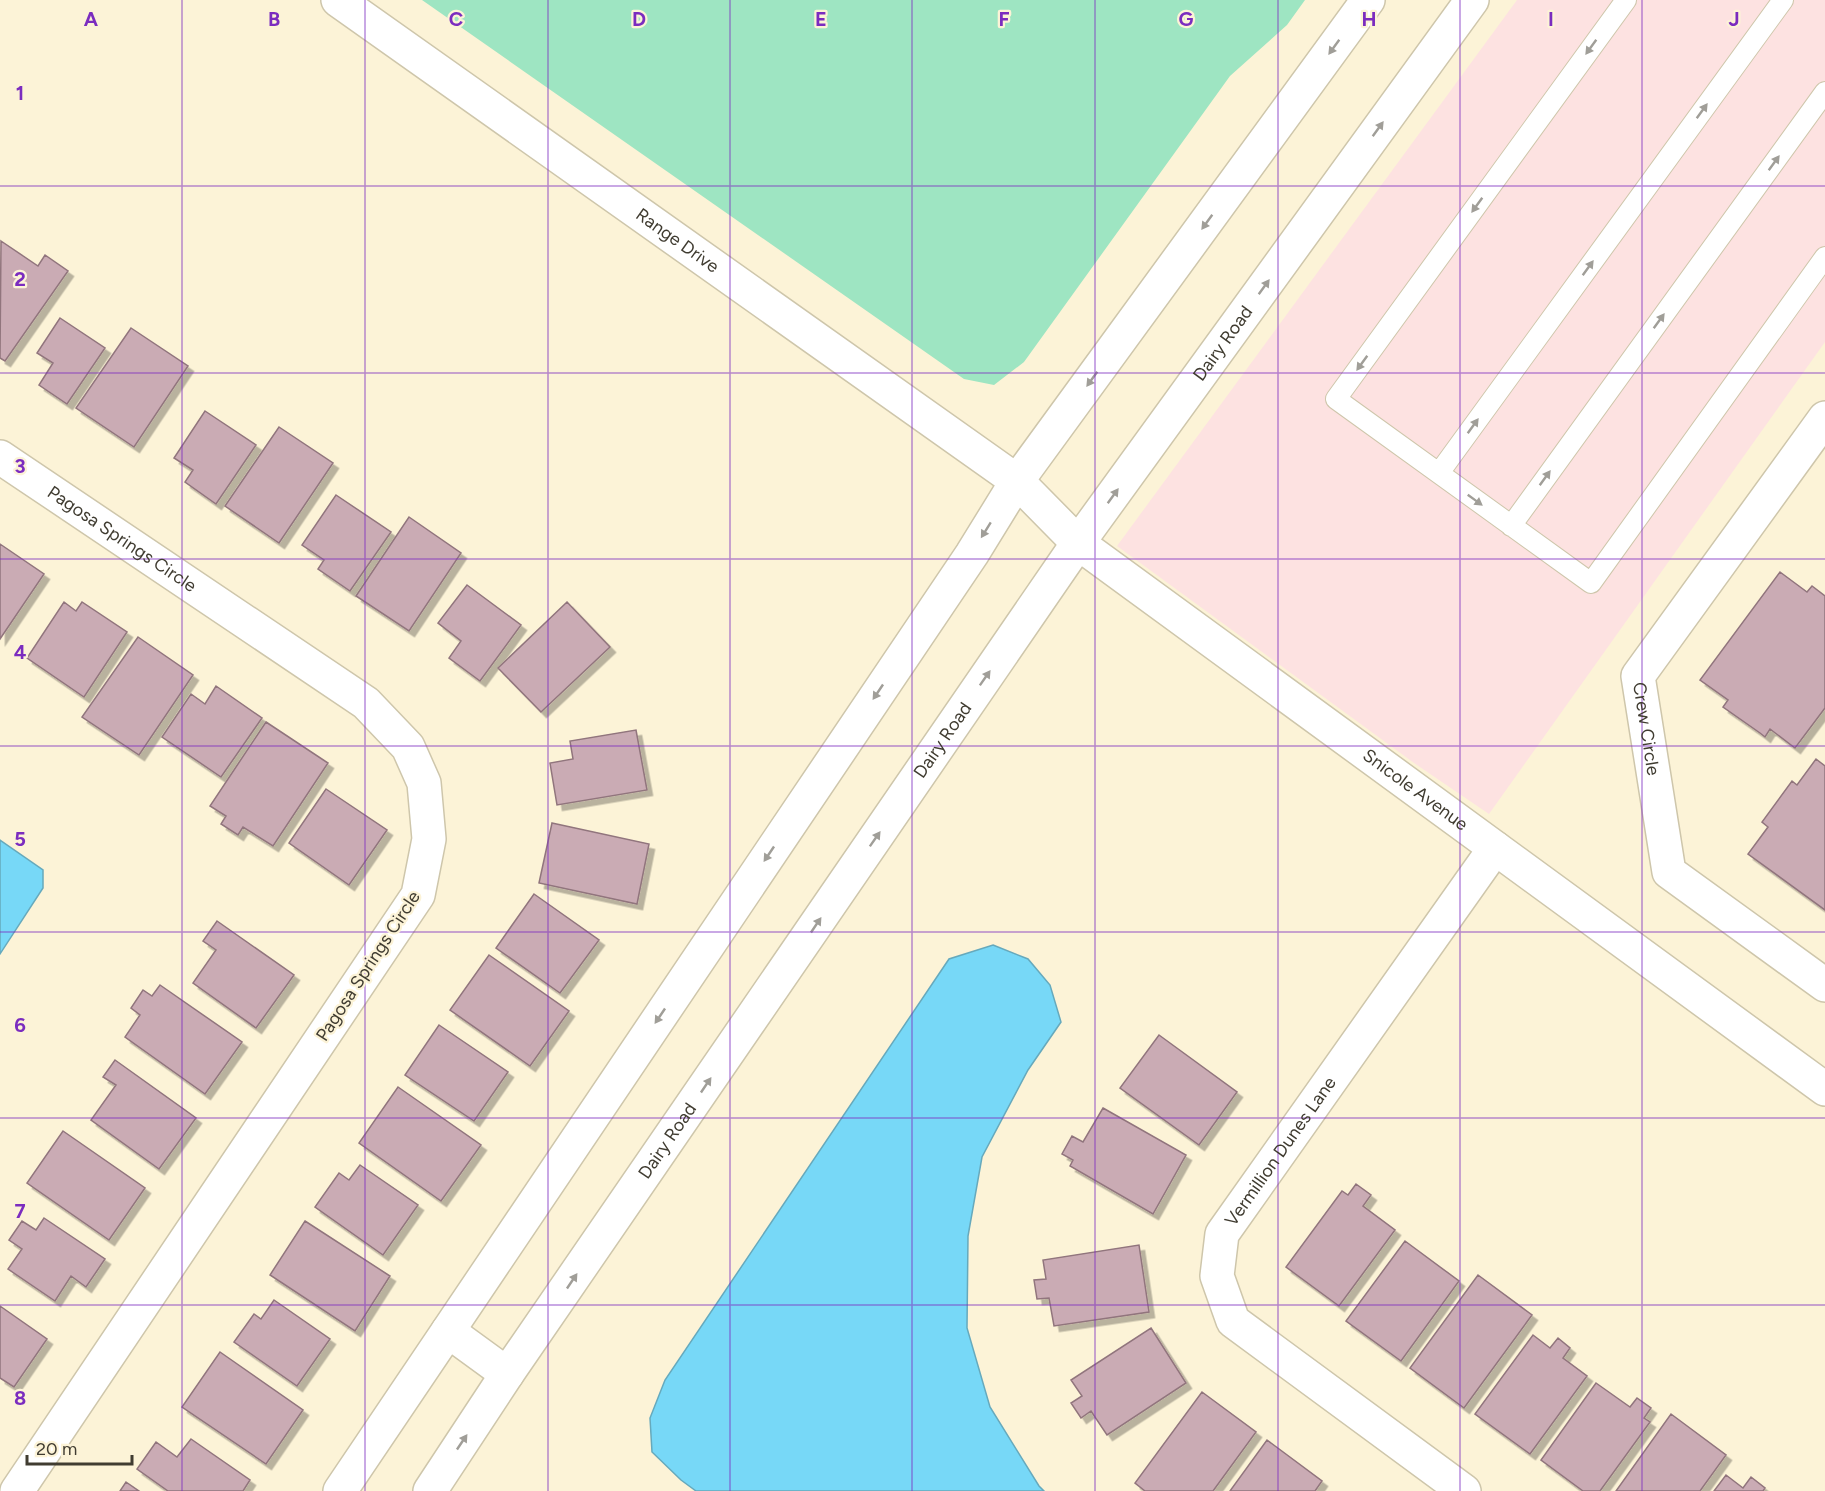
<svg xmlns="http://www.w3.org/2000/svg" width="1825" height="1491" viewBox="0 0 1825 1491" font-family="Figtree,sans-serif">
  <defs>
    <filter id="shadow"><feDropShadow dx="5.5" dy="5.5" stdDeviation="0" flood-color="#0004"/></filter>
  </defs>
  <rect width="100%" height="100%" fill="#fcf3d7"/>
  <!-- commercial -->
  <path fill="#fde2e1" d="M 1517,0 L 1825,0 L 1825,342 L 1489,814 L 1414,763 L 1117,546 Z"/>
  <!-- green -->
  <path fill="#9ee5c2" d="M 422,0 L 1305,0 L 1287,25 L 1230,76 L 1024,362 L 994,385 L 964,379 Z"/>
  <!-- water -->
  <path fill="#77d8f7" stroke="#66a9bc" stroke-width="1.5" d="M 0,840 L 43,870 L 43,888 L 0,954 Z
    M 993,945 L 1028,959 L 1050,985 L 1061,1022 L 1028,1070 L 982,1157 L 968,1236 L 967,1328 L 990,1407 L 1039,1486 L 1044,1491 L 696,1491 L 681,1480 L 652,1452 L 650,1418 L 665,1380 L 949,959 Z"/>
  <!-- building -->
  <path fill="#caabb4" stroke="#91757d" stroke-width="1.5" filter="url(#shadow)" d="M 1,241 L 38,266 L 45,255 L 68,271 L 5,361 L 0,358 Z
    M 60,318 L 105,348 L 67,404 L 39,385 L 53,363 L 37,353 Z
    M 131,328 L 188,366 L 134,447 L 76,408 Z
    M 205,411 L 256,445 L 216,504 L 185,482 L 193,470 L 174,458 Z
    M 279,427 L 333,463 L 279,543 L 225,506 Z
    M 336,495 L 391,532 L 350,591 L 318,569 L 324,560 L 302,545 Z
    M 409,517 L 461,553 L 409,631 L 356,596 Z
    M 0,544 L 44,574 L 0,639 Z
    M 1780,572 L 1807,592 L 1812,586 L 1825,596 L 1825,708 L 1795,748 L 1770,729 L 1765,737 L 1760,733 L 1723,707 L 1728,700 L 1700,680 Z
    M 467,585 L 521,625 L 480,681 L 449,658 L 461,641 L 438,623 Z
    M 64,602 L 76,611 L 82,602 L 127,632 L 84,697 L 27,658 Z
    M 567,602 L 610,647 L 541,712 L 498,668 Z
    M 138,637 L 193,675 L 139,755 L 82,717 Z
    M 216,686 L 262,718 L 221,777 L 162,737 L 191,694 L 205,704 Z
    M 266,722 L 328,763 L 273,846 L 243,827 L 238,835 L 221,824 L 226,816 L 210,806 Z
    M 636,730 L 647,790 L 557,805 L 550,763 L 573,759 L 570,741 Z
    M 1816,759 L 1825,766 L 1825,910 L 1748,854 L 1768,827 L 1762,822 L 1792,781 L 1797,785 Z
    M 326,789 L 387,830 L 349,885 L 289,843 Z
    M 552,823 L 649,844 L 637,904 L 539,883 Z
    M 534,894 L 599,940 L 560,993 L 496,948 Z
    M 217,921 L 294,975 L 256,1028 L 193,983 L 216,950 L 203,941 Z
    M 489,955 L 569,1011 L 530,1066 L 450,1010 Z
    M 160,985 L 242,1042 L 205,1094 L 125,1037 L 140,1015 L 131,1008 L 143,990 L 152,996 Z
    M 439,1025 L 508,1072 L 474,1121 L 405,1075 Z
    M 1159,1035 L 1237,1092 L 1199,1145 L 1120,1088 Z
    M 115,1060 L 196,1118 L 159,1169 L 91,1120 L 116,1085 L 103,1077 Z
    M 398,1087 L 481,1145 L 441,1201 L 359,1143 Z
    M 1103,1108 L 1186,1155 L 1153,1214 L 1070,1166 L 1073,1160 L 1062,1154 L 1072,1136 L 1083,1142 Z
    M 63,1131 L 145,1188 L 109,1240 L 27,1183 Z
    M 360,1165 L 418,1205 L 383,1255 L 315,1207 L 339,1173 L 349,1180 Z
    M 1356,1184 L 1371,1195 L 1363,1206 L 1395,1230 L 1339,1306 L 1286,1267 L 1342,1191 L 1348,1195 Z
    M 44,1218 L 105,1259 L 86,1287 L 71,1276 L 55,1301 L 8,1269 L 22,1249 L 9,1240 L 22,1221 L 36,1230 Z
    M 305,1221 L 390,1276 L 355,1331 L 270,1275 Z
    M 1405,1241 L 1459,1281 L 1401,1361 L 1346,1321 Z
    M 1139,1245 L 1149,1312 L 1054,1326 L 1049,1298 L 1037,1299 L 1034,1280 L 1046,1279 L 1043,1260 Z
    M 1478,1275 L 1532,1315 L 1464,1408 L 1410,1368 Z
    M 274,1300 L 330,1339 L 297,1386 L 234,1342 L 254,1314 L 261,1319 Z
    M 0,1306 L 47,1339 L 14,1387 L 0,1378 Z
    M 1151,1328 L 1186,1383 L 1107,1435 L 1091,1411 L 1081,1418 L 1071,1403 L 1082,1396 L 1071,1380 Z
    M 1533,1335 L 1550,1348 L 1558,1338 L 1570,1348 L 1563,1358 L 1587,1376 L 1530,1454 L 1475,1414 Z
    M 220,1352 L 303,1410 L 266,1464 L 182,1407 Z
    M 1596,1383 L 1630,1407 L 1637,1398 L 1651,1408 L 1644,1418 L 1650,1422 L 1600,1491 L 1583,1491 L 1541,1460 Z
    M 1202,1392 L 1256,1432 L 1213,1491 L 1145,1491 L 1135,1483 Z
    M 1671,1414 L 1726,1455 L 1700,1491 L 1616,1491 Z
    M 191,1439 L 250,1480 L 243,1491 L 168,1491 L 137,1469 L 156,1442 L 177,1457 Z
    M 1267,1440 L 1322,1481 L 1315,1491 L 1230,1491 Z
    M 1726,1475 L 1743,1488 L 1751,1477 L 1765,1488 L 1763,1491 L 1714,1491 Z
    M 126,1482 L 139,1491 L 120,1491 Z"/>
  <g fill="none" stroke-linecap="round" stroke-linejoin="round">
    <!-- lane casing -->
    <g stroke="#cec6ab" stroke-width="22">
      <path id="lane" d="M 1626,0 L 1336,399 L 1591,583 L 1825,257
        M 1439,473 L 1783,0
        M 1511,526 L 1825,92"/>
    </g>
    <!-- street casing -->
    <g stroke="#cec6ab" stroke-width="36">
      <g id="street">
        <path id="s1" d="M 338,0 L 1017,481 L 1078,543"/>
        <path id="s2" d="M 1825,418 L 1638,676 L 1669,872 L 1825,985"/>
        <path id="s3" d="M 0,457 L 366,703 L 408,747 L 424,783 L 429,839 L 418,895 L 17,1491"/>
        <path id="s4" d="M 1464,1491 L 1233,1321 L 1217,1276 L 1222,1234 L 1495,848"/>
      </g>
    </g>
    <!-- secondary casing -->
    <g stroke="#cec6ab" stroke-width="36">
      <g id="secondary">
        <path id="s5" d="M 1078,543 L 1825,1089"/>
        <path d="M 448,1331 L 507,1374"/>
        <path d="M 340,1491 L 972,554 L 1017,481 L 1368,0"/>
        <path id="s6" d="M 430,1491 L 507,1374 L 1078,543 L 1472,0"/>
      </g>
    </g>
    <!-- lane -->
    <use href="#lane" stroke="#fff" stroke-width="20"/>
    <!-- street -->
    <use href="#street" stroke="#fff" stroke-width="33"/>
    <!-- secondary -->
    <use href="#secondary" stroke="#fff" stroke-width="33"/>
  </g>
  <!-- one-way arrows -->
  <defs><path id="oneway-solid" d="M-6-.8H1V-3.2L6.5 0L1 3.2V.8H-6Z" transform="scale(1.5)"/></defs>
  <g fill="#a09e98">
    <use href="#oneway-solid" transform="translate(1334 47) rotate(126)"/>
    <use href="#oneway-solid" transform="translate(1591 47) rotate(126)"/>
    <use href="#oneway-solid" transform="translate(1702 111) rotate(-54)"/>
    <use href="#oneway-solid" transform="translate(1378 129) rotate(-54)"/>
    <use href="#oneway-solid" transform="translate(1774 163) rotate(-54)"/>
    <use href="#oneway-solid" transform="translate(1477 205) rotate(126)"/>
    <use href="#oneway-solid" transform="translate(1207 222) rotate(126)"/>
    <use href="#oneway-solid" transform="translate(1588 268) rotate(-54)"/>
    <use href="#oneway-solid" transform="translate(1264 287) rotate(-54)"/>
    <use href="#oneway-solid" transform="translate(1659 321) rotate(-54)"/>
    <use href="#oneway-solid" transform="translate(1362 363) rotate(126)"/>
    <use href="#oneway-solid" transform="translate(1092 379) rotate(126)"/>
    <use href="#oneway-solid" transform="translate(1473 426) rotate(-54)"/>
    <use href="#oneway-solid" transform="translate(1545 478) rotate(-54)"/>
    <use href="#oneway-solid" transform="translate(1113 496) rotate(-54)"/>
    <use href="#oneway-solid" transform="translate(1475 500) rotate(36)"/>
    <use href="#oneway-solid" transform="translate(986 530) rotate(122)"/>
    <use href="#oneway-solid" transform="translate(985 678) rotate(-55)"/>
    <use href="#oneway-solid" transform="translate(878 692) rotate(124)"/>
    <use href="#oneway-solid" transform="translate(875 839) rotate(-55)"/>
    <use href="#oneway-solid" transform="translate(769 854) rotate(124)"/>
    <use href="#oneway-solid" transform="translate(816 925) rotate(-56)"/>
    <use href="#oneway-solid" transform="translate(660 1016) rotate(124)"/>
    <use href="#oneway-solid" transform="translate(706 1085) rotate(-56)"/>
    <use href="#oneway-solid" transform="translate(572 1281) rotate(-56)"/>
    <use href="#oneway-solid" transform="translate(462 1442) rotate(-56)"/>
  </g>
  <!-- grid -->
  <path fill="none" stroke="#7b2cbf" stroke-width="1.5" stroke-opacity="0.55" d="M 182,0 L 182,1491M 365,0 L 365,1491M 548,0 L 548,1491M 730,0 L 730,1491M 912,0 L 912,1491M 1095,0 L 1095,1491M 1278,0 L 1278,1491M 1460,0 L 1460,1491M 1642,0 L 1642,1491M 0,186 L 1825,186M 0,373 L 1825,373M 0,559 L 1825,559M 0,746 L 1825,746M 0,932 L 1825,932M 0,1118 L 1825,1118M 0,1305 L 1825,1305"/>
  <g text-anchor="middle" stroke-width="4.5" stroke-linejoin="round" paint-order="stroke">
    <!-- street labels -->
    <g font-size="18" fill="#403c31" stroke="#fcf3d7">
      <text dy="6" stroke="none"><textPath href="#s1" startOffset="416">Range Drive</textPath></text>
      <text dy="6" stroke="none"><textPath href="#s6" startOffset="1395">Dairy Road</textPath></text>
      <text dy="6" stroke="none"><textPath href="#s3" startOffset="147">Pagosa Springs Circle</textPath></text>
      <text dy="6" stroke="none"><textPath href="#s2" startOffset="372">Crew Circle</textPath></text>
      <text dy="6" stroke="none"><textPath href="#s6" startOffset="909">Dairy Road</textPath></text>
      <text dy="6" stroke="none"><textPath href="#s5" startOffset="418">Snicole Avenue</textPath></text>
      <text transform="translate(368 966) rotate(-57)" y="6">Pagosa Springs Circle</text>
      <text dy="6" stroke="none"><textPath href="#s6" startOffset="423">Dairy Road</textPath></text>
      <text dy="6" stroke="none"><textPath href="#s4" startOffset="478">Vermillion Dunes Lane</textPath></text>
    </g>
  </g>
  <g font-size="20" text-anchor="middle" font-weight="bold" fill="#7b2cbf" stroke="#fcf3d7" stroke-width="4.5" stroke-linejoin="round" paint-order="stroke">
    <text x="91" y="26">A</text>
    <text x="274" y="26">B</text>
    <text x="456" y="26">C</text>
    <text x="639" y="26">D</text>
    <text x="821" y="26">E</text>
    <text x="1004" y="26">F</text>
    <text x="1186" y="26">G</text>
    <text x="1369" y="26">H</text>
    <text x="1551" y="26">I</text>
    <text x="1734" y="26">J</text>
    <text x="20" y="100">1</text>
    <text x="20" y="286">2</text>
    <text x="20" y="473">3</text>
    <text x="20" y="659">4</text>
    <text x="20" y="846">5</text>
    <text x="20" y="1032">6</text>
    <text x="20" y="1218">7</text>
    <text x="20" y="1405">8</text>
  </g>
  <!-- scale -->
  <path d="M27 1455v9h105v-9" fill="none" stroke="#403c31" stroke-width="3"/>
  <text x="36" y="1455" font-size="18" fill="#403c31" stroke="#fcf3d7" stroke-width="4.5" paint-order="stroke">20 m</text>
</svg>
